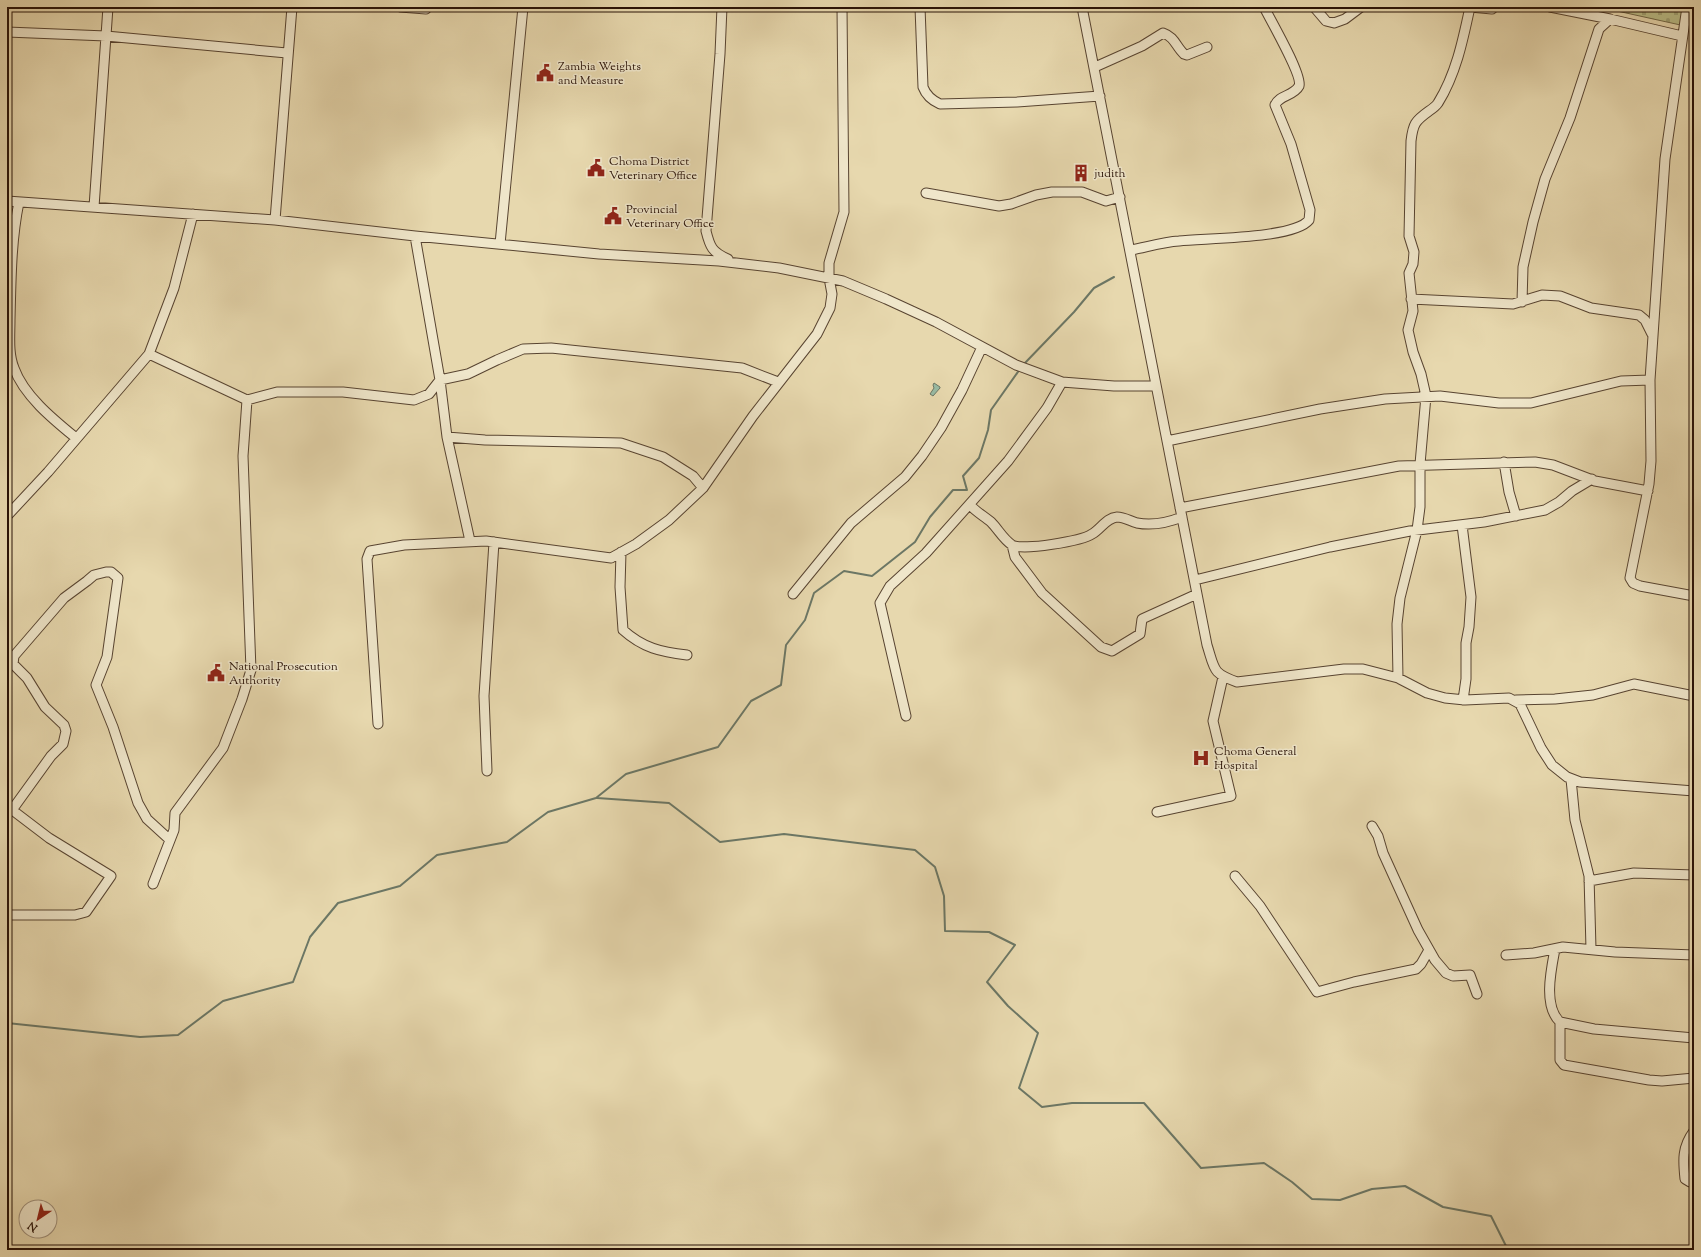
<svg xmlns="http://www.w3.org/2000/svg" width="1701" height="1257" viewBox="0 0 1701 1257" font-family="'Sorts Mill Goudy',serif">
  <defs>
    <pattern id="cemetery-stones" width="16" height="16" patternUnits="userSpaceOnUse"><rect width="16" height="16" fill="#babd87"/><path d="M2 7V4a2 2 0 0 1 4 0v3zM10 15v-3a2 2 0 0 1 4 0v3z" fill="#a0a173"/></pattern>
    <pattern id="water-ripples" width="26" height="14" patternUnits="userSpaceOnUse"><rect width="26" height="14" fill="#98bba4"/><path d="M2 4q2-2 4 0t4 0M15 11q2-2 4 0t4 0" fill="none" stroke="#83a08c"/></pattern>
  </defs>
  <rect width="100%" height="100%" fill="#e7d8ae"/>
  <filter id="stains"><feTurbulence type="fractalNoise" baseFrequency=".005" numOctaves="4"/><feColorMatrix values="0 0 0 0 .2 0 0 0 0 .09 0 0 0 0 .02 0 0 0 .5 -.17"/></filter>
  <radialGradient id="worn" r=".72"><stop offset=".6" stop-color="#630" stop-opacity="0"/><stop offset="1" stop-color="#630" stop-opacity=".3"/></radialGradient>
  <!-- cemetery -->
  <path fill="url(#cemetery-stones)" stroke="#726847" d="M 1599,7 L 1694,7 L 1694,28 Z"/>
  <!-- water -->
  <path fill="url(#water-ripples)" stroke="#6c7765" d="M 934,383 L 940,387 L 940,388 L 933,396 L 930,394 L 934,388 L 933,385 Z"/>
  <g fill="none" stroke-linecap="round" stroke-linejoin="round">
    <!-- stream -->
    <path stroke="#6c7765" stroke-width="2" d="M 1024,364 L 1074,312 L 1094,288 L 1114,277
      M 597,798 L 669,803 L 720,842 L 784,834 L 915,850 L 935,867 L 944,896 L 945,931 L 989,932 L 1015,945 L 987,982 L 1008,1006 L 1038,1033 L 1019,1088 L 1042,1107 L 1072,1103 L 1144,1103 L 1201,1168 L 1264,1163 L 1292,1182 L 1312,1199 L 1340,1200 L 1372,1189 L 1405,1186 L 1443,1207 L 1491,1216 L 1508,1250
      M 7,1023 L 140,1037 L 178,1035 L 223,1001 L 293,982 L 310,937 L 338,903 L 400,886 L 437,855 L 507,842 L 548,812 L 596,798 L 626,774 L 718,747 L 751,701 L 781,685 L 786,645 L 805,620 L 814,593 L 844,571 L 872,576 L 915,542 L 930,517 L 953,490 L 967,490 L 963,476 L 979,458 L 988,430 L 991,410 L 1020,369"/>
    <!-- minor casing -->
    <g stroke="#584431" stroke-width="11">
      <path id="minor" d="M 400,7 L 426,9 L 426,7
        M 722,7 L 720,54 L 706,231 C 710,247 712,252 728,259
        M 920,7 L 923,87 C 926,95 931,100 940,104 L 1017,102 L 1100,96
        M 1082,7 L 1207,645 C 1215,670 1212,673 1237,682 L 1344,669 L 1363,669 L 1398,678 L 1427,693 L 1445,698 L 1465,700 L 1509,698 L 1520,704 L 1541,748 L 1552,765 L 1567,777 L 1580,782 L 1694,791
        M 1314,7 L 1326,21 L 1334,23 L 1345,19 L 1361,7
        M 1470,7 L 1492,9 L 1494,7
        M 1550,7 L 1610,19 L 1682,36
        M 1687,7 L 1665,159 L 1650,380 L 1651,461 L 1649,484 L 1630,578 L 1633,583 L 1640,586 L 1694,596
        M 7,32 L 106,36 L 287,53
        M 1095,67 L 1142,46 L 1163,33 C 1175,37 1176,47 1184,54 L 1187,55 L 1207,47
        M 926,193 L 999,206 L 1011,204 L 1036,195 L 1052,192 L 1082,192 L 1106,201 L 1120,197
        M 7,201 L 275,220 L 415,236 L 599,254 L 719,261 L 779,268 L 843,281 L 886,299 L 936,322 L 1016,365 L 1062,382 L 1114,386 L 1156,386
        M 19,202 C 11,241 11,281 10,320 C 10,336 8,353 14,368 C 24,396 54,420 76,438
        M 94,207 L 108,7
        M 275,220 L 292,7
        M 415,236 L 440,380 L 447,437 L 470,541
        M 500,244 L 523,7
        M 1131,250 C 1147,247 1163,242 1179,241 C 1205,238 1294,239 1309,220 L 1310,210 L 1291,144 L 1275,105 C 1279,95 1294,96 1299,86 C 1303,76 1270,19 1264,7
        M 1411,299 L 1513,304 L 1542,295 L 1560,296 L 1591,308 L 1639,315 L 1645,320 L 1652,334
        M 1522,302 L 1523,267 L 1533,222 L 1545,179 L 1570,118 L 1599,29 L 1610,19
        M 149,354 L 247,400
        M 447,437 L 485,440 L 621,443 L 663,457 L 693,476 L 703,488
        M 1167,441 L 1320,409 L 1385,399 L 1440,396 L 1499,403 L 1531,403 L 1621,381 L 1650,380
        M 1504,462 L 1509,492 L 1516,516
        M 970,505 C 976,512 984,516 991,522 C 998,529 1003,539 1012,545 C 1022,551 1082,541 1092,534 C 1101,529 1106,518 1117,517 C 1124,517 1130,521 1137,523 C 1153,526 1167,523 1182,517
        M 1180,508 L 1399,466 L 1535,462 L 1553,465 L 1595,481 L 1648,491
        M 7,516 L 48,472 L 149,354 L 174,288 L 193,214
        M 1462,525 L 1471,597 L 1469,627 L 1466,643 L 1466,679 L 1463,700
        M 1012,545 L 1015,557 L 1042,593 L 1101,647 L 1112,651 L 1140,634 L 1142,619 L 1197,594
        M 621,552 L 620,587 L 623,630 C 643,648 661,652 687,655
        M 1195,580 L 1330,547 L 1410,531 L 1484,522 L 1545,510 L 1559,502 L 1572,491 L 1592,479
        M 793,594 L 851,523 L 905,477 L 922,456 L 941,428 L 962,390 L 982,347
        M 1398,678 L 1397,624 L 1400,598 L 1417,530 L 1420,507 L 1420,464 L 1426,396 L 1421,374 L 1413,352 L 1408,330 L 1413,311 L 1409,273 L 1413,264 L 1414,252 L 1409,236 L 1411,141 C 1413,124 1415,121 1429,111 C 1432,109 1436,106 1438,103 C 1456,74 1463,40 1470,7
        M 1516,700 L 1555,699 L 1593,695 L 1634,684 L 1694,696
        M 906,716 L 880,603 L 890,586 L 926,553 L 1008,461 L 1047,408 L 1062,382
        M 378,724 L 367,559 L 370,551 L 404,545 L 486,541 L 611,558 L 636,544 L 669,520 L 703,488 L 753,416 L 817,334 L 830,308 L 832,294 L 829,278 L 829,263 L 844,212 L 842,7
        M 487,771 L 484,696 L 494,542
        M 1571,779 L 1575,820 L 1589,876 L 1591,949
        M 7,806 L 49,838 L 111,876 L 86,912 L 75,915 L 7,915
        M 12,810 L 51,756 L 63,744 L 66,731 L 64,725 L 45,707 L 27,678 L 13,664 L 14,656 L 64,598 L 87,581 L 94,575 L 106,572 L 111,572 L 118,578 L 107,657 L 96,685 L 113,727 L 138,803 L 147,819 L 170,840
        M 1157,812 L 1231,796 L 1213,721 L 1223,677
        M 1372,826 L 1378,836 L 1383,853 L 1418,930 L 1435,960 L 1446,973 L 1453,976 L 1470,975 L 1477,994
        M 1235,876 L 1260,906 L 1317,992 L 1354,982 L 1416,969 L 1421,964 L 1429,950
        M 1589,881 L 1634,873 L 1694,875
        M 153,884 L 174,830 L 175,813 L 223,748 L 242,699 L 251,670 L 243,456 L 247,400 L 277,392 L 343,392 L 414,400 L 429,394 L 440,380 L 468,374 L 497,360 L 523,349 L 551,348 L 742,368 L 778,382
        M 1555,949 C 1551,970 1543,1006 1560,1022 L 1594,1029 L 1694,1038
        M 1506,955 L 1534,953 L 1563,947 L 1615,952 L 1694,955
        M 1560,1022 L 1560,1060 L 1564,1065 L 1649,1080 L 1662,1081 L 1694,1078
        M 1694,1131 C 1682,1147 1683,1160 1685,1179 L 1690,1182 L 1694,1182"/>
    </g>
    <!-- minor -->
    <use href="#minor" stroke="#efe6ca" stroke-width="9"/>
  </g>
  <!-- icons -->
  <defs>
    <g id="civic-bare" transform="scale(1.38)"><path d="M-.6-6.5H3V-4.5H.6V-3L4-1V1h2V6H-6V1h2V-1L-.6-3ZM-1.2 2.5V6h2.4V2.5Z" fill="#8f2418" stroke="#efe6ca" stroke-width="2.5" paint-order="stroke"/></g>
    <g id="building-bare" transform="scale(1.38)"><path d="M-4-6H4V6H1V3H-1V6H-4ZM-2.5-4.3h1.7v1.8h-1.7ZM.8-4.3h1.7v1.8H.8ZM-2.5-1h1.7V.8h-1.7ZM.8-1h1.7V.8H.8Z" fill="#8f2418" stroke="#efe6ca" stroke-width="2.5" paint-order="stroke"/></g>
    <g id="hospital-bare" transform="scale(1.38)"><path d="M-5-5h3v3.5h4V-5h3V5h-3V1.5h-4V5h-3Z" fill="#8f2418" stroke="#efe6ca" stroke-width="2.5" paint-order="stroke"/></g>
  </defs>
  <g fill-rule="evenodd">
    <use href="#civic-bare" x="545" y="73"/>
    <use href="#civic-bare" x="596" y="168"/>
    <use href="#building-bare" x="1081" y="173"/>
    <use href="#civic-bare" x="613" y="216"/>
    <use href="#civic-bare" x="216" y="673"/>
    <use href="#hospital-bare" x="1201" y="758"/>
  </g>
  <g text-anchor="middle" stroke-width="3" stroke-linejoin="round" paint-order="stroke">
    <!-- poi labels -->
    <g font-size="12" fill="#291207" stroke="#efe6ca" text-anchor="start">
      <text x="558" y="70">Zambia Weights<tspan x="558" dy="14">and Measure</tspan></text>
      <text x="609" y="165">Choma District<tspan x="609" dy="14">Veterinary Office</tspan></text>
      <text x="1094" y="177">judith</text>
      <text x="626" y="213">Provincial<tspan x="626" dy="14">Veterinary Office</tspan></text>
      <text x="229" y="670">National Prosecution<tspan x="229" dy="14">Authority</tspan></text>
      <text x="1214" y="755">Choma General<tspan x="1214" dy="14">Hospital</tspan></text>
    </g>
  </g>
  <!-- margin -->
  <rect width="1701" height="1257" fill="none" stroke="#e7d8ae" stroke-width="24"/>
  <rect x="8" y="8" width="1685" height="1241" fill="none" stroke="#291207" stroke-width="2"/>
  <rect x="12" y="12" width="1677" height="1233" fill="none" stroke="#291207"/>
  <!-- north arrow -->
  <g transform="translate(38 1219) rotate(215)"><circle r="19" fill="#efe6ca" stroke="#a0917c"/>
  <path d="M0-3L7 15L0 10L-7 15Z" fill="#8f2418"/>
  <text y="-6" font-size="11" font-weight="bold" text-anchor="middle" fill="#291207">N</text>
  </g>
  <rect width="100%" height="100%" filter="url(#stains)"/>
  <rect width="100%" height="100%" fill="url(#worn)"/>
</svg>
